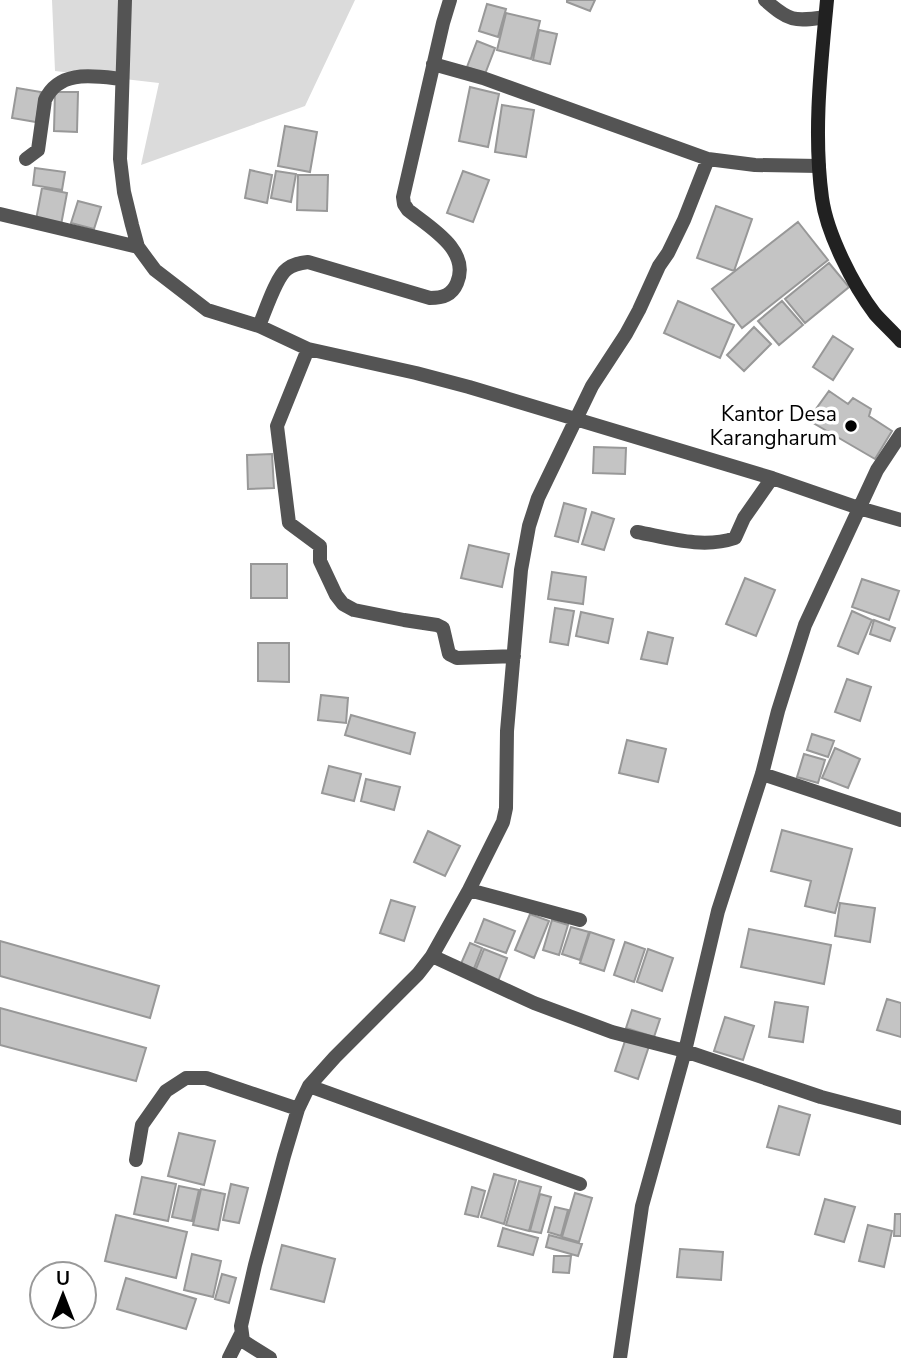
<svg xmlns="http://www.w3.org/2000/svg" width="901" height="1358" viewBox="0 0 901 1358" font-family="'Nunito Sans',sans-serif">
  <rect width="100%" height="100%" fill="#fff"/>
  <!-- green -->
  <path fill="#dbdbdb" d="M 52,0 L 355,0 L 305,106 L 141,165 L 159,83 L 55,71 Z"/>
  <!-- building -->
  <path fill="#c4c4c4" stroke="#989898" stroke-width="2" d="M 567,0 L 595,0 L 590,11 L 567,2 Z
    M 487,4 L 506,9 L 498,37 L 479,31 Z
    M 506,13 L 540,21 L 531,59 L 497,50 Z
    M 539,30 L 557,34 L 550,64 L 533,60 Z
    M 477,41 L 495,48 L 485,74 L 467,67 Z
    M 470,87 L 499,94 L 488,147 L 459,141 Z
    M 17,88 L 41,92 L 36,122 L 12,118 Z
    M 55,92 L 78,92 L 77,132 L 54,131 Z
    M 502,105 L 534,110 L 526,157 L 495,152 Z
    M 285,126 L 317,132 L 310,172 L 278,166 Z
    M 35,168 L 65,172 L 62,190 L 33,185 Z
    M 250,170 L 272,175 L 267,203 L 245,198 Z
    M 276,171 L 296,174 L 291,202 L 271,198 Z
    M 463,171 L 489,180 L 473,222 L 447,213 Z
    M 298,175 L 328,175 L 327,211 L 297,210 Z
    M 42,188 L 67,193 L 61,225 L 36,220 Z
    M 78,201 L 101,207 L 94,229 L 71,223 Z
    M 716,206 L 752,219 L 734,271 L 697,258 Z
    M 798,222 L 828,260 L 742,328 L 712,289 Z
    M 829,263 L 849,287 L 805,323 L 785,299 Z
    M 678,301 L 734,325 L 720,358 L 664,333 Z
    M 782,301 L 803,325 L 779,345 L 758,321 Z
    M 754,327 L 771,344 L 744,371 L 727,355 Z
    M 833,336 L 853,349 L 833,380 L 813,367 Z
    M 829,391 L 848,404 L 853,398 L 871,409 L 869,416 L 892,431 L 875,459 L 808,420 Z
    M 594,447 L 626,448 L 625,474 L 593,473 Z
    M 272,454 L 274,488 L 248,489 L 247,455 Z
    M 564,503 L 586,509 L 578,542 L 555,536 Z
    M 592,512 L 614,519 L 604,550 L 582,544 Z
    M 469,545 L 509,554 L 502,587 L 461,578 Z
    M 251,564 L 287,564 L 287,598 L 251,598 Z
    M 552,572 L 586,577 L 583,604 L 548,599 Z
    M 745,578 L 775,590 L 756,636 L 726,624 Z
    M 862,579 L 899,591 L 889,620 L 852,607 Z
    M 555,608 L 574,611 L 568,645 L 550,642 Z
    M 852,611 L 872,620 L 858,654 L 838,646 Z
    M 581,612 L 613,619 L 608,643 L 576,636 Z
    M 874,620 L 895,628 L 890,641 L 870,634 Z
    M 648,632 L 673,638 L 667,664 L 641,659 Z
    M 258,643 L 289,643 L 289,682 L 258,681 Z
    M 847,679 L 871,687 L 860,721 L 835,712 Z
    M 321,695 L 348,698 L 346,723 L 318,720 Z
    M 351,715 L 415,733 L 410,754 L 345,735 Z
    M 812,734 L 834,741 L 828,757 L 807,750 Z
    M 627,740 L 666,749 L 658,782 L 619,773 Z
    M 835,748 L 860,759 L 848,788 L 822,778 Z
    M 804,754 L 825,760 L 818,783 L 797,777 Z
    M 329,766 L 361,774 L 354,801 L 322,793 Z
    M 366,779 L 400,787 L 394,810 L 361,801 Z
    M 782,830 L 852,849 L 835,913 L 805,906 L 811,881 L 771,871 Z
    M 428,831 L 460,846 L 445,876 L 414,862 Z
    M 391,900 L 415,907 L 404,941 L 380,933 Z
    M 840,903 L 875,908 L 870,942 L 835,936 Z
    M 530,914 L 549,921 L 534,958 L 515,950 Z
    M 484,919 L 515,931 L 506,953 L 475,942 Z
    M 552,920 L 568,925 L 559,955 L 543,950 Z
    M 571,927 L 589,932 L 580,960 L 562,954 Z
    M 749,929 L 831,945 L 824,984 L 741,967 Z
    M 590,932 L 614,940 L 604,971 L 580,963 Z
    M 0,941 L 159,986 L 150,1018 L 0,976 Z
    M 625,942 L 645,949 L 634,982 L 614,975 Z
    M 470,943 L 482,948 L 473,971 L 460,966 Z
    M 484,949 L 507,958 L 497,984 L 474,974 Z
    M 648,949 L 673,958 L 662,991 L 637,982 Z
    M 887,999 L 901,1003 L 901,1037 L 877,1030 Z
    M 775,1002 L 808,1007 L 803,1042 L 769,1037 Z
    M 0,1008 L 146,1048 L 136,1081 L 0,1045 Z
    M 632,1010 L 660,1019 L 654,1037 L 626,1028 Z
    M 725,1017 L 754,1026 L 743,1060 L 714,1051 Z
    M 626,1038 L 649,1046 L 638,1079 L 615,1071 Z
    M 779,1106 L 810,1115 L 799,1155 L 767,1147 Z
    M 179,1133 L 215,1141 L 204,1185 L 168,1176 Z
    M 494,1174 L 516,1180 L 504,1224 L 481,1217 Z
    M 142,1177 L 176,1184 L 168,1221 L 134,1214 Z
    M 519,1181 L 541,1187 L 529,1231 L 506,1225 Z
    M 231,1184 L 248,1188 L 239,1223 L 223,1220 Z
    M 179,1186 L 199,1190 L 192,1221 L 172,1217 Z
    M 472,1187 L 485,1191 L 478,1217 L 465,1214 Z
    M 201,1189 L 225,1194 L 218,1230 L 193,1225 Z
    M 575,1193 L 592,1198 L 579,1242 L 562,1237 Z
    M 540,1194 L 551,1197 L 541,1233 L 530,1231 Z
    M 825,1199 L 855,1207 L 844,1242 L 815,1234 Z
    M 555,1207 L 568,1210 L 561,1236 L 548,1232 Z
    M 895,1214 L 901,1214 L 901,1236 L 894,1236 Z
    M 116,1215 L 187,1232 L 176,1278 L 105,1261 Z
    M 868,1225 L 892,1231 L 884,1267 L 859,1261 Z
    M 503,1228 L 538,1238 L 533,1255 L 498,1246 Z
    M 549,1235 L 582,1244 L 578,1256 L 546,1247 Z
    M 282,1245 L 335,1259 L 324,1302 L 271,1289 Z
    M 680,1249 L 723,1252 L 721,1280 L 677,1277 Z
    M 192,1254 L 221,1261 L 213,1297 L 184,1290 Z
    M 554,1256 L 571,1256 L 569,1273 L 553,1272 Z
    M 222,1274 L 236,1278 L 229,1303 L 215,1299 Z
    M 126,1278 L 196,1299 L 186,1329 L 117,1309 Z"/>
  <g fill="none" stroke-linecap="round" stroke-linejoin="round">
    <!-- street -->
    <path stroke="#545454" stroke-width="14" d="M 125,0 L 120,159 L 124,192 L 132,225 L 138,247 L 155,270 L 207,310 L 259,326 L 308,349 L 416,373 L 469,387 L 772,478 L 859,508 L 901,520
      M 765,0 C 789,21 794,22 825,17
      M 433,64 L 483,78 L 708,159 L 755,165 L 819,166
      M 26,159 L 38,150 L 45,100 C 59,69 94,76 122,79
      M 0,214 L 138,247
      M 259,326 C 265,312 276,277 287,269 C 293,264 300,263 308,262 L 430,298 C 443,298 452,295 457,283 C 471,250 429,227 408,210 L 404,204 L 403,197 L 443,23 L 450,0
      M 308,349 L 277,426 L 289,523 L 320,546 L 320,561 L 336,595 L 343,604 L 354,610 L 404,620 L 437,625 L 443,628 L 449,654 L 457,658 L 514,656
      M 637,532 C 669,538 703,549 735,538 L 744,518 L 772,478
      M 762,774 L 901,820
      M 469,890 L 580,920
      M 432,956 L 534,1003 L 612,1032 L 685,1051 L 821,1097 L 901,1118
      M 309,1086 L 580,1184
      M 136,1160 L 142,1125 L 166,1091 L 186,1078 L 206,1078 L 298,1109
      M 229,1358 L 241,1334
      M 270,1358 L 243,1341 L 241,1326 L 255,1265 L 284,1156 L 298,1109 L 309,1086 L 335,1057 L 418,974 L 432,956 L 469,890 L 503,822 L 506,808 L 507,731 L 521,570 L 529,526 L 538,498 L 592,386 L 626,334 L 639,310 L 659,266 L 668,253 L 684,220 L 708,159
      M 620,1358 L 642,1206 L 685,1051 L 718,911 L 762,774 L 778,711 L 805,625 L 877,470 L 901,434"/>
    <!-- secondary -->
    <path stroke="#212121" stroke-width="14" d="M 827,0 C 821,65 813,132 822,198 C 827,234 853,285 875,314 C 883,323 893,332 901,341"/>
  </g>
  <!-- markers -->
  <circle fill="#000" stroke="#fff" stroke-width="2.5" cx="851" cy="426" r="7"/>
  <g text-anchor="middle" stroke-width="7" stroke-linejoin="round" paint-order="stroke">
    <!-- poi labels -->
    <g font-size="21" fill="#000" stroke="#fff" text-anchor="end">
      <text x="837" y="421">Kantor Desa<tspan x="837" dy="24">Karangharum</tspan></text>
    </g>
  </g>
  <!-- north arrow -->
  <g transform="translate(63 1295)"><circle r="33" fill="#ffffff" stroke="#999999" stroke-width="2"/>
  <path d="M0-5L12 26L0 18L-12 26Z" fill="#000000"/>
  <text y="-10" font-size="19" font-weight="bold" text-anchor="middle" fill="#000000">U</text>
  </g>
</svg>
